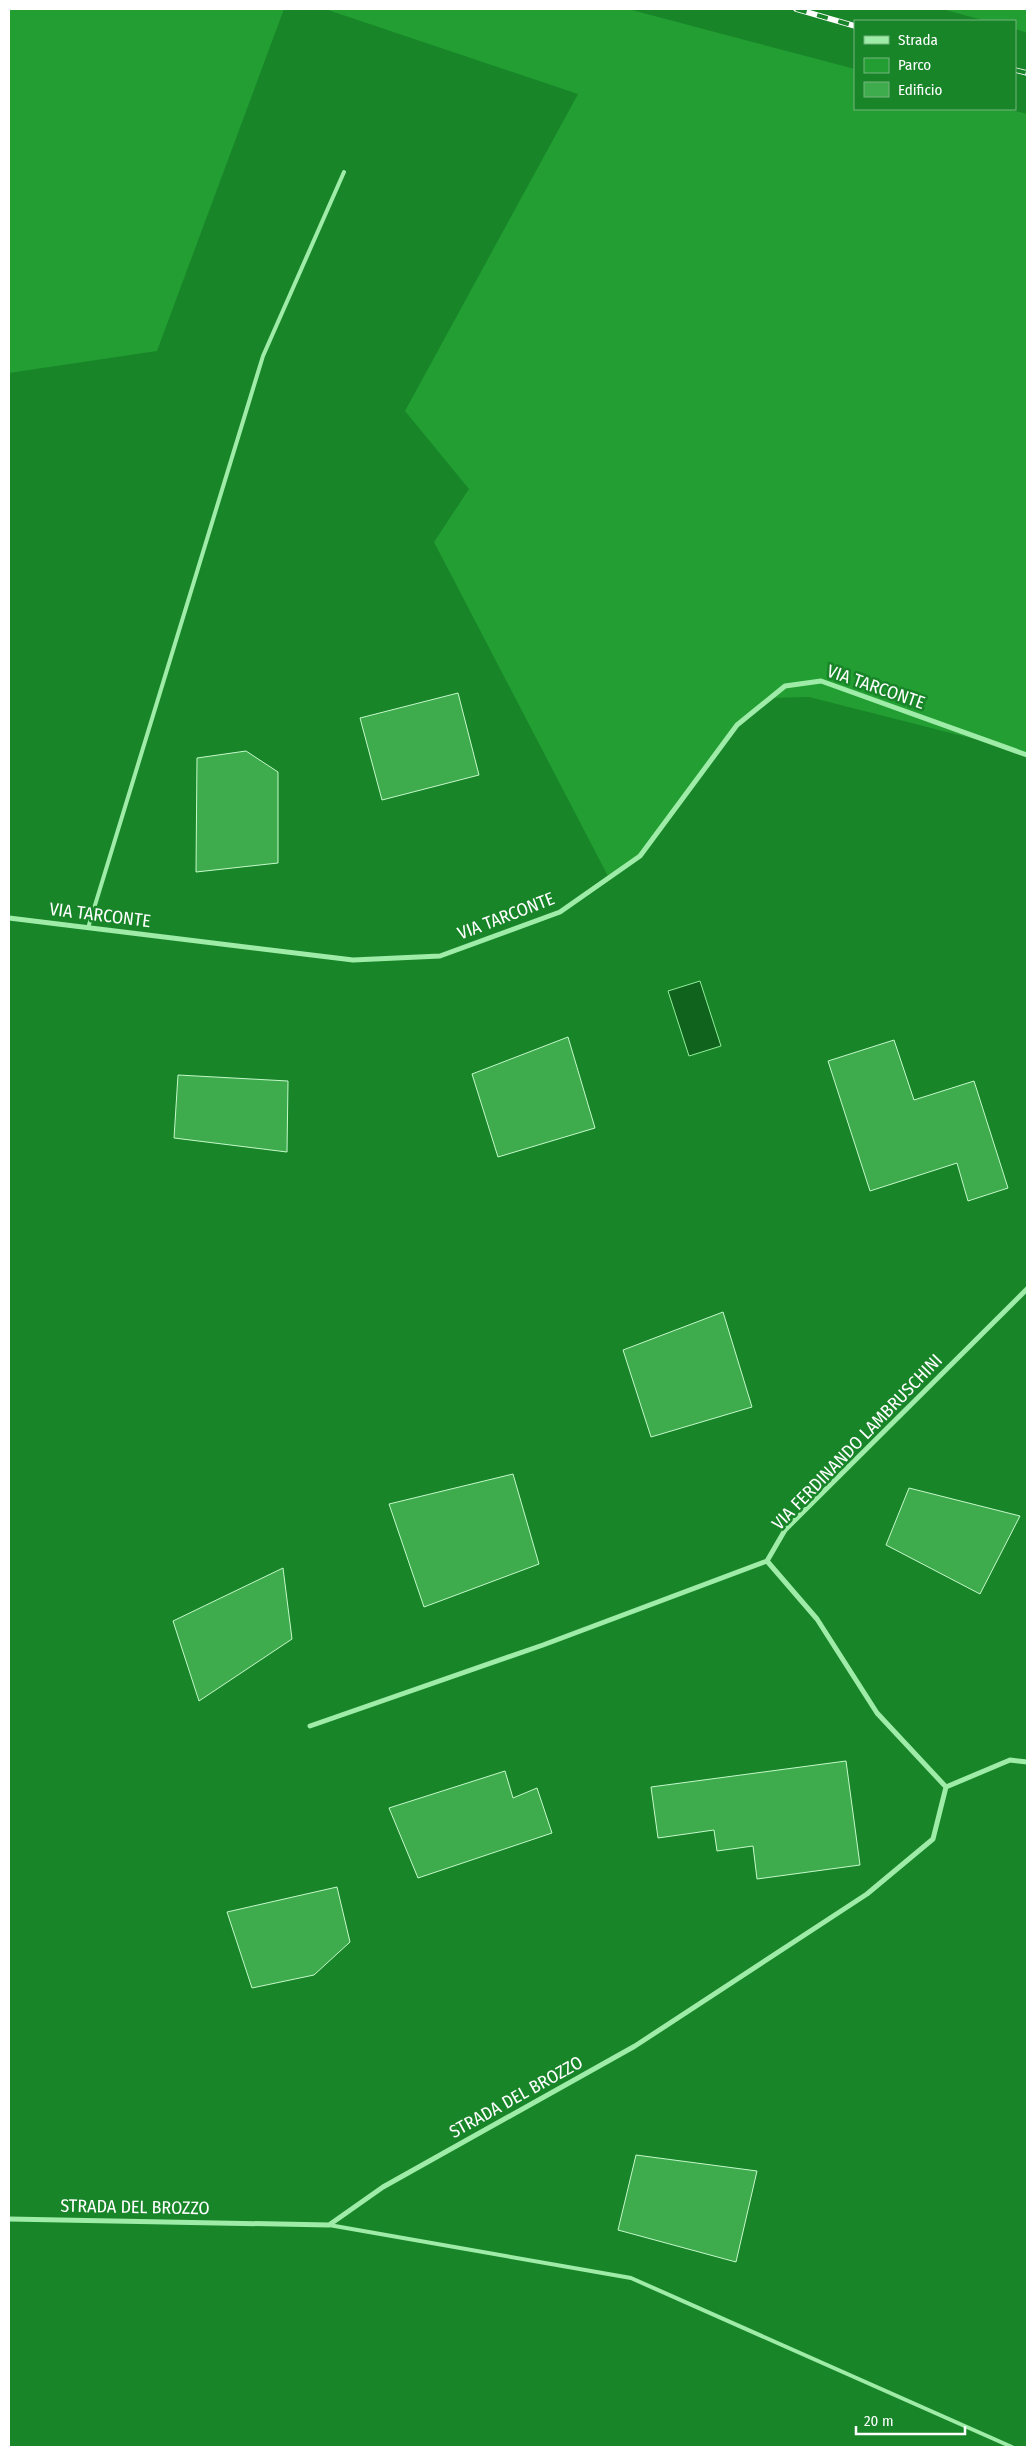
<svg xmlns="http://www.w3.org/2000/svg" width="1036" height="2456" viewBox="0 0 1036 2456" font-family="'Fira Sans Condensed',sans-serif">
  <rect width="100%" height="100%" fill="#198529"/>
  <!-- green -->
  <path fill="#229e32" d="M 9,9 L 284,9 L 157,351 L 9,373 Z
    M 325,9 L 628,9 L 855,69 L 855,109 L 1008,109 L 1027,114 L 1027,755 L 1006,747 L 809,697 L 770,698 L 737,725 L 640,856 L 609,878 L 434,542 L 469,489 L 405,411 L 578,94 Z
    M 942,9 L 1027,9 L 1027,33 L 1015,29 L 1015,21 L 986,21 Z"/>
  <!-- water -->
  <path fill="#10631d" stroke="#92ee9c" d="M 700,981 L 721,1046 L 689,1056 L 668,991 Z"/>
  <!-- building -->
  <path fill="#3eac4c" stroke="#c4f9cb" d="M 458,693 L 479,775 L 382,800 L 360,718 Z
    M 246,751 L 278,772 L 278,863 L 196,872 L 197,758 Z
    M 568,1037 L 595,1128 L 498,1157 L 472,1074 Z
    M 894,1040 L 914,1100 L 974,1081 L 1008,1188 L 968,1201 L 957,1163 L 870,1191 L 828,1061 Z
    M 178,1075 L 288,1081 L 287,1152 L 174,1138 Z
    M 723,1312 L 752,1407 L 651,1437 L 623,1350 Z
    M 513,1474 L 539,1564 L 424,1607 L 389,1504 Z
    M 909,1488 L 1020,1516 L 980,1594 L 886,1545 Z
    M 283,1568 L 292,1639 L 199,1701 L 173,1621 Z
    M 846,1761 L 860,1865 L 757,1879 L 753,1846 L 717,1851 L 714,1830 L 658,1838 L 651,1787 Z
    M 505,1771 L 513,1798 L 537,1788 L 552,1833 L 418,1878 L 389,1808 Z
    M 337,1887 L 350,1942 L 314,1975 L 252,1988 L 227,1912 Z
    M 636,2155 L 757,2171 L 736,2262 L 618,2230 Z"/>
  <g fill="none" stroke-linecap="round" stroke-linejoin="round">
    <!-- service -->
    <path stroke="#9feca9" stroke-width="4" d="M 88,928 L 263,356 L 344,172
      M 329,2225 L 631,2278 L 1012,2447"/>
    <!-- minor -->
    <path stroke="#9feca9" stroke-width="5" d="M 9,918 L 353,960 L 440,956 L 560,912 L 640,856 L 737,725 L 785,686 L 821,681 L 1027,755
      M 310,1726 L 543,1645 L 767,1561
      M 946,1787 L 877,1713 L 817,1619 L 767,1561 L 785,1530 L 1027,1289
      M 946,1787 L 1010,1760 L 1027,1762
      M 9,2219 L 329,2225 L 383,2187 L 635,2046 L 867,1894 L 933,1839 L 946,1787"/>
    <!-- rail casing -->
    <g stroke="#fff" stroke-width="5.5">
      <path id="rail" d="M 796,9 L 855,26
        M 1015,70 L 1027,73"/>
    </g>
    <!-- rail -->
    <use href="#rail" stroke="#198529" stroke-width="4" stroke-dasharray="11" stroke-linecap="butt"/>
  </g>
  <g text-anchor="middle" stroke-width="5" stroke-linejoin="round" paint-order="stroke">
    <!-- street labels -->
    <g font-size="18" fill="#fff" stroke="#198529">
      <text transform="translate(876 687) rotate(19)" y="6">VIA TARCONTE</text>
      <text transform="translate(100 915) rotate(7)" y="6">VIA TARCONTE</text>
      <text transform="translate(506 916) rotate(-21)" y="6">VIA TARCONTE</text>
      <text transform="translate(857 1442) rotate(-46)" y="6">VIA FERDINANDO LAMBRUSCHINI</text>
      <text transform="translate(516 2097) rotate(-29)" y="6">STRADA DEL BROZZO</text>
      <text transform="translate(135 2207) rotate(1)" y="6">STRADA DEL BROZZO</text>
    </g>
  </g>
  <!-- border -->
  <rect width="1036" height="2456" fill="none" stroke="#ffffff" stroke-width="20"/>
  <!-- legend -->
  <rect x="854" y="20" width="162" height="90" fill="#198529" stroke="#75b67f"/>
  <rect x="864" y="36" width="25" height="8" fill="#9feca9" stroke="#75b67f"/>
  <text x="898" y="45" font-size="15" fill="#ffffff">Strada</text>
  <rect x="864" y="58" width="25" height="15" fill="#229e32" stroke="#75b67f"/>
  <text x="898" y="70" font-size="15" fill="#ffffff">Parco</text>
  <rect x="864" y="82" width="25" height="15" fill="#3eac4c" stroke="#75b67f"/>
  <text x="898" y="95" font-size="15" fill="#ffffff">Edificio</text>
  <!-- scale -->
  <path d="M856 2426v8h109v-8" fill="none" stroke="#ffffff" stroke-width="2.5"/>
  <text x="864" y="2426" font-size="15" fill="#ffffff" stroke="#198529" stroke-width="4" paint-order="stroke">20 m</text>
</svg>
